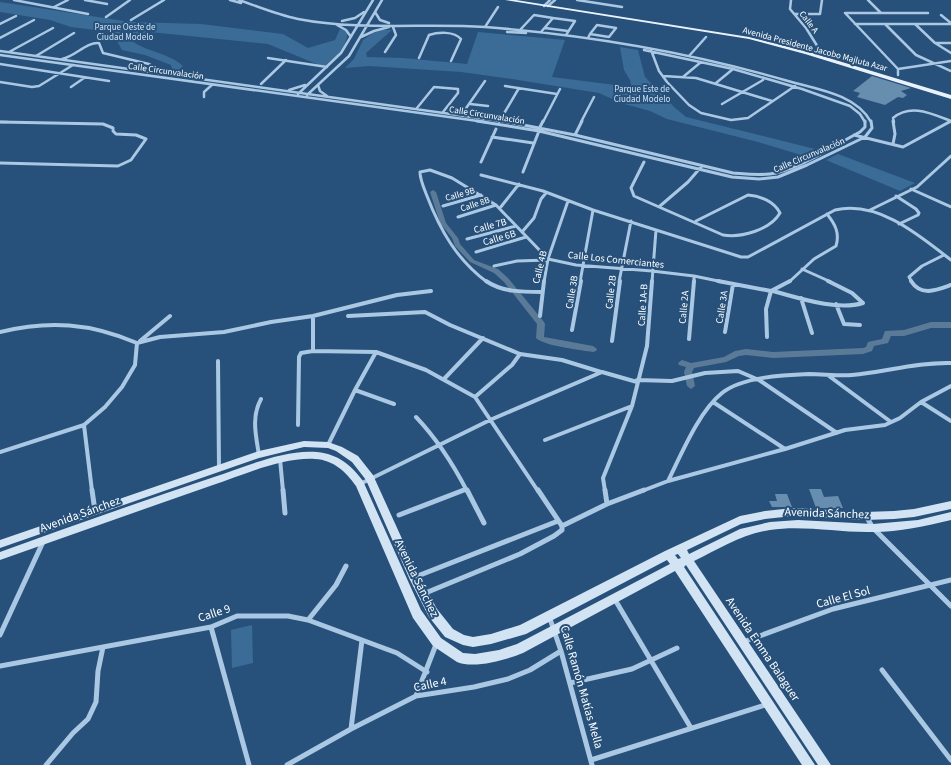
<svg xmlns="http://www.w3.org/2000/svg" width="951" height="765" viewBox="0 0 951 765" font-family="'Source Sans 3',sans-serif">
  <rect width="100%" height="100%" fill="#27517a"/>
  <!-- green -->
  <path fill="#3a6c97" d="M 0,2 L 130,22 L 201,24 L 283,34 L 308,48 L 335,40 L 340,29 L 347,31 C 349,44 336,57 328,66 L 319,65 L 268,44 L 150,32 L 132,41 C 147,52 169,53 183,66 L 174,74 L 171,65 L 145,55 L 122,50 L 112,32 L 71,27 L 50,20 L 0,12 Z
    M 382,30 L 392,30 L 366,53 L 367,57 L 403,58 L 467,64 L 478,32 L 565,40 L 552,77 L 615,85 L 631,85 L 630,80 L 624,70 L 620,47 L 638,50 L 645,77 L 674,107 L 686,117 L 819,150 L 808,157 L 758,142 L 667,119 L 650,111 L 621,103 L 599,93 L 512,79 L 461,72 L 369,66 L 345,68 L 354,59 L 363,40 L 373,33 Z
    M 838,154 L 915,183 L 900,191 L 826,160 Z
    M 252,625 L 253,663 L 232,668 L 231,630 Z"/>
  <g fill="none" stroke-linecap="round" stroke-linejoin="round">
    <!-- canal -->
    <path fill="#5b7a97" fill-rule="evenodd" d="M 433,190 L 436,192 L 446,223 L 458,238 L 460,244 L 474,260 L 498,269 L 508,278 L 544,322 L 545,324 L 544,337 L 593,346 L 597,349 L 596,351 L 593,352 C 581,350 544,346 536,338 L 537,324 L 504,282 L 494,273 L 470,262 L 455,246 L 452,238 L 440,223 L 430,192 Z
      M 931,322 L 951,322 L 951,328 L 931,328 L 904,336 L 891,336 L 888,343 L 874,346 L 872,351 L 863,354 L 773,358 L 746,355 L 739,356 L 726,362 L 694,368 L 692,372 L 695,386 L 691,389 L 687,386 L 684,372 L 686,367 L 679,365 L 678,363 L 682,360 L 691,363 L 724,357 L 735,351 L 746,349 L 773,352 L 863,348 L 866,347 L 868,342 L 882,339 L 885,331 L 904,330 Z"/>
  </g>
  <!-- building -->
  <path fill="#678daf" d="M 872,76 L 911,88 L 901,91 L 907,95 L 903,98 L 898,97 L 885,105 L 857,97 L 860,93 L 853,91 Z
    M 809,489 L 821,489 L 824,497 L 838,496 L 843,508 L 816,508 Z
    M 775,494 L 787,494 L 792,507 L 772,507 L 769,501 L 777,501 Z"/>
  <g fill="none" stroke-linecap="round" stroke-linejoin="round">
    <!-- street-far3 -->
    <path stroke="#aac8e3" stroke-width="2.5" d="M 14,0 L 88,14
      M 85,0 L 107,4
      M 230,0 L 241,3
      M 239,0 C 259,7 278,15 298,19 C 360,31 423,23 485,27 C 588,35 689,52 788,81 C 816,89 856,94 871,122
      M 577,0 L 622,7
      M 791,0 L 790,9 L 806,28 L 821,52
      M 868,0 L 881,13
      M 544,6 L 550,0
      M 548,6 L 555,0
      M 54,7 L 68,0
      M 375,12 L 380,20 L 389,23
      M 845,13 L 898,69 L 898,75
      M 845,13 L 928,13
      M 795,14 L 820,14 L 822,0
      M 941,15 L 951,23
      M 106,17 L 130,0
      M 131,20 L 164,0
      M 342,21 L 355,18 L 364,12
      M 0,24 L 16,16
      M 855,24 L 951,24
      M 885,24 L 916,55 L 951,71
      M 915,24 L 935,43 L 951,53
      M 337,25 L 346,30 L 351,37
      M 597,25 L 616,28 L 609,37 L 590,34 Z
      M 485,27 L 498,7
      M 545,28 L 568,31
      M 520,30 L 534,15 L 553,18
      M 507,32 L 526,33
      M 541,32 L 553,18 L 575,21 L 566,35
      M 361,37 L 374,31 L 389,27
      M 0,38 L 34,20
      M 588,38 L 590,34
      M 935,43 L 951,43
      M 644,50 L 733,69 L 802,89 L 850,106 L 860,114 L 865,122
      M 651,50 L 659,71 L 667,82 L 689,105 L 701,113 L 731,120 L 748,118 L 795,86
      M 0,51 L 508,122
      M 9,52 L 53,28
      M 385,52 L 396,35 L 393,27
      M 0,55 L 485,122
      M 36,56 L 74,33
      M 689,56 L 706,37
      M 268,58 L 327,67
      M 419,58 L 429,35 C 438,32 454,31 461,39 L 451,61
      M 62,59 C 76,56 86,42 99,43 L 103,53 L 149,64 L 159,69
      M 0,64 L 109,81
      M 898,69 L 951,61
      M 663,76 L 696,78 L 772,101
      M 683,77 L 701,62
      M 0,82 L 32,87 L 39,86 L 73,65
      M 716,83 L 733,69
      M 261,84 L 286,60
      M 318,85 L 320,91 L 327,96
      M 505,86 L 557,94
      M 71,87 L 84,78
      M 289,90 L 305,85
      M 298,94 L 341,53 L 373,0
      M 307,95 L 349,56 L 382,0
      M 204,97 L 204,92 L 213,84
      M 470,104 L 488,106
      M 722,104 L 763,80
      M 417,108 L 434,87 L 458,89 L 458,93 L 443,112
      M 462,114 L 485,81
      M 0,122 L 7,122
      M 499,122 L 519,88
      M 543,122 L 560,89
      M 581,122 L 594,97
      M 894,122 L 893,118 C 911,103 932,114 951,121
      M 949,122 L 951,121"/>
    <!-- street-far2 -->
    <path stroke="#aac8e3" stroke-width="3" d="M 477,121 L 539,131 L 732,177 L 759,179 L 778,177 L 807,165 L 865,137 L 872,128 L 871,121
      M 503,121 L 575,135 L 733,173 C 747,174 762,176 776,173 C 806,165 833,146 860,132 L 865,127 L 865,121
      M 0,122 L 103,124 L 113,128 L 113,131 L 116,134 L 136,135 L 146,139 L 131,160 L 118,166 L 0,163
      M 540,127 L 543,121
      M 575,135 L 582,121
      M 854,135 L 903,147 L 951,121
      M 492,137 L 533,143
      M 893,144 L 895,134 L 893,121
      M 481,162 L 496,129
      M 644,162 L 631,188 L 634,196 L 723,235 C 741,238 770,230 780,213 C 774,201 760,196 748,195 L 696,221
      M 523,172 L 539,131
      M 481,175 L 543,191 L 593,210 L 741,257 L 748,257 L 835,210 C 878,200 919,235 951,260
      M 911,189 L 951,207
      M 896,196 L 916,209 L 919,213 L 918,215 L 899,224
      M 443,206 L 481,195
      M 660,206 L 688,182 L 701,167
      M 500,208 L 519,184
      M 870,210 L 917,187 L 951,156
      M 458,217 L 496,205
      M 522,232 L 534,218 L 541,199 L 546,193
      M 467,239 L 516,226
      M 476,252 L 526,237
      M 494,266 L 517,261 L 548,260
      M 802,269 L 831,282
      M 487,282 C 457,260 440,230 427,196 C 424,188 420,180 420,172 L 430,170 L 452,178 L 496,205 L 548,259 L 576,265 L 652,271 L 694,276 L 723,282
      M 544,282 L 548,259 L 568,201
      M 580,282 L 593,210
      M 619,282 L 631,221
      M 652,282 L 656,230
      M 694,282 L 694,276
      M 789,282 L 814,259 L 836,246 C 840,233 835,224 827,214
      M 912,282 L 909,277 L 922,266 L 944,255"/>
    <!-- street-far1 -->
    <path stroke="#aac8e3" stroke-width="4" d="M 486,281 C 502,292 522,292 542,292
      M 718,281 L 771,291 L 790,281
      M 911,281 C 921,297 937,290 951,285
      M 773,291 C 799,298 837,311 863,303 L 852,293 L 828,281
      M 801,298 L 812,333
      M 836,304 L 844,324 L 860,325
      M 313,316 L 313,351
      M 348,316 L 425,312 L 450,325 L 520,354 L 562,360 L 601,372
      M 540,316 L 544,281
      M 572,330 L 581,281
      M 0,332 C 49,320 90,323 137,343 L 135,365 L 122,387 L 105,407 L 84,425 L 0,452
      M 725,332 L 733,284
      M 767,337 L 766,309 L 771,291
      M 689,339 L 694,281
      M 140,341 L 170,316
      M 612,341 L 620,281
      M 137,343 L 160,337 L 224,332 L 271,322 L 313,316 L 397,295 L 431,291
      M 218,361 L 219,468
      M 829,376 L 891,422
      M 444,379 L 483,338
      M 637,380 L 672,381 L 705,373 L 738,371 L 759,380 L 837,433
      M 355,390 L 394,404
      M 475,397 L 512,365 L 520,354
      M 713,402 L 785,449
      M 921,402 L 951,421
      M 416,417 C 437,439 453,464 467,491
      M 84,425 L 92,491
      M 298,425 L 299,357 L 301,353 L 313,351 L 376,352 L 426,370 L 475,397 L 538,491
      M 545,440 L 632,406
      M 328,445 L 355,390 L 376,352
      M 259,455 C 256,436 251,417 261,399
      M 280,459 L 283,491
      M 668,481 C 681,455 699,411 722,393 C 742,377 783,375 809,374 C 823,374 838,376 852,375 C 885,372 917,362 951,363
      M 360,484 L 490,420 L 602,372 L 637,382
      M 461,491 L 466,489
      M 605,491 L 603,478 L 632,406 L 647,346 L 652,281
      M 642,491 L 668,481 L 785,449 L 845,430 L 885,425 L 900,418 L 921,402 L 951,386"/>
    <!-- street -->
    <path stroke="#aac8e3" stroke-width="5" d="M 92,490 L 95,511
      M 283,490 L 285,513
      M 467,490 L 484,523
      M 605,490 L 607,504
      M 399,515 L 464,490
      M 866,516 L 873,528 L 951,606
      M 562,526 L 607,504 L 644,490
      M 415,577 L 558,521
      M 423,594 L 520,554 L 554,536 L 562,530 L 562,526 L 538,490
      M 614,598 L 691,728
      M 549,616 L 561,651 L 592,765
      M 308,620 L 336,585 L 346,566
      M 211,627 L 249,765
      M 0,635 L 43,542
      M 743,642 L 833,609 L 951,580
      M 0,666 L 211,627 L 237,616 L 288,616 L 308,620 L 397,653 L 427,672
      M 882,670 L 951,760
      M 570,683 L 632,669 L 677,648
      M 416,696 L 437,642
      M 351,729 L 362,640
      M 591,760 L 768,704
      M 46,765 L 73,733 L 88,719 L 96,702 L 98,671 L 103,647
      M 287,765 L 351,729 L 416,696 L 474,687 L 508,679 L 530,670 L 561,651"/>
    <!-- secondary -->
    <path fill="#d2e3f4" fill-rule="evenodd" d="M 304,441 L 328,442 L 342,447 L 358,456 L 373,475 L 418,574 L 437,609 L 453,629 L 464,635 L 473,637 L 491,634 L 520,625 L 665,551 L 740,516 L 765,511 L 793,508 L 865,512 L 894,511 L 914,509 L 951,501 L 951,509 L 914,517 L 894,519 L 865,520 L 793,516 L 765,519 L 741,524 L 687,550 L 689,554 L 740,529 L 770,522 L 798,520 L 873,524 L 918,520 L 951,512 L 951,520 C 925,526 900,532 873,532 C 839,533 804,525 770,530 C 742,534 719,549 694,561 L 831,765 L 818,765 L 686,565 L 684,567 L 815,765 L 802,765 L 675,571 L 523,653 C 506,660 474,669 457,662 L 433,646 L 413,618 L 356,486 C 346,472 334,460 315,459 C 282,457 244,475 213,485 C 141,510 71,535 0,560 L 0,552 C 71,526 143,501 214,477 C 245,467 284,449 317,452 C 338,454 351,465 363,481 L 421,610 L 441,638 L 463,653 L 475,654 L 499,650 L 517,644 L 670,564 L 667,560 L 526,634 L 491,644 L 473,647 L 463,645 L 445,637 L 429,617 L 410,580 L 366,480 L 352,462 L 336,451 L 328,448 L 304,447 L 259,458 L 0,548 L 0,540 L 259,451 ZM 678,554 L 681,558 L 678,559 L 675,555 Z"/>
    <!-- primary -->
    <path fill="#e9f2fc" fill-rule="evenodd" d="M 505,0 L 516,0 L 749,37 L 809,52 L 951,95 L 951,99 L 805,54 L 749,39 Z"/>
  </g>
  <g text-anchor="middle" stroke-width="4" stroke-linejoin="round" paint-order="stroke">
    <!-- far-street labels -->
    <g font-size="9" fill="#fff" stroke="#27517a">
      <text transform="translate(809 22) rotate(53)" y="3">Calle A</text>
      <text transform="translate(815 49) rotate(15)" y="3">Avenida Presidente Jacobo Majluta Azar</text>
      <text transform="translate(166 71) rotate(8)" y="3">Calle Circunvalación</text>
      <text transform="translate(487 115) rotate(9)" y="3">Calle Circunvalación</text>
      <text transform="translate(809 155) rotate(-23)" y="3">Calle Circunvalación</text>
      <text transform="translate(460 194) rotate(-16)" y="3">Calle 9B</text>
      <text transform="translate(475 204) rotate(-18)" y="3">Calle 8B</text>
    </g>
    <!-- far-park labels -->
    <g font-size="9" fill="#cce1f3" stroke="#27517a">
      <text x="125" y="30">Parque Oeste de<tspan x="125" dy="10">Ciudad Modelo</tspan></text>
      <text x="642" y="92">Parque Este de<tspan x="642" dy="10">Ciudad Modelo</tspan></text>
    </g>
    <!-- street labels -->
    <g font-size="10" fill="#fff" stroke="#27517a">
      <text transform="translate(490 225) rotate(-15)" y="4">Calle 7B</text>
      <text transform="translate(499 237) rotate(-16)" y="4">Calle 6B</text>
      <text transform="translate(616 259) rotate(6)" y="4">Calle Los Comerciantes</text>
      <text transform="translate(539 267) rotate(-76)" y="4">Calle 4B</text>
      <text transform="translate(571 292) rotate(-80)" y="4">Calle 3B</text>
      <text transform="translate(610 292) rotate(-83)" y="4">Calle 2B</text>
      <text transform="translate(642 305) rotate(-86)" y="4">Calle 1A-B</text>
      <text transform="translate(683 307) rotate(-85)" y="4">Calle 2A</text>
      <text transform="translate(721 307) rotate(-81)" y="4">Calle 3A</text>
    </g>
    <!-- near-street labels -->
    <g font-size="12" fill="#fff" stroke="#27517a">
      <text transform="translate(827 513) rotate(2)" y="4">Avenida Sánchez</text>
      <text transform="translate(80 514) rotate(-20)" y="4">Avenida Sánchez</text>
      <text transform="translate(417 578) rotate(64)" y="4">Avenida Sánchez</text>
      <text transform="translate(843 597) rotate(-15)" y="4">Calle El Sol</text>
      <text transform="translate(214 613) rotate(-18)" y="4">Calle 9</text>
      <text transform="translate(763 649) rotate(56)" y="4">Avenida Emma Balaguer</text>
      <text transform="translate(430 684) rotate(-12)" y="4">Calle 4</text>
      <text transform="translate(582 687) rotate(74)" y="4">Calle Ramón Matías Mella</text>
    </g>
  </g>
</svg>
